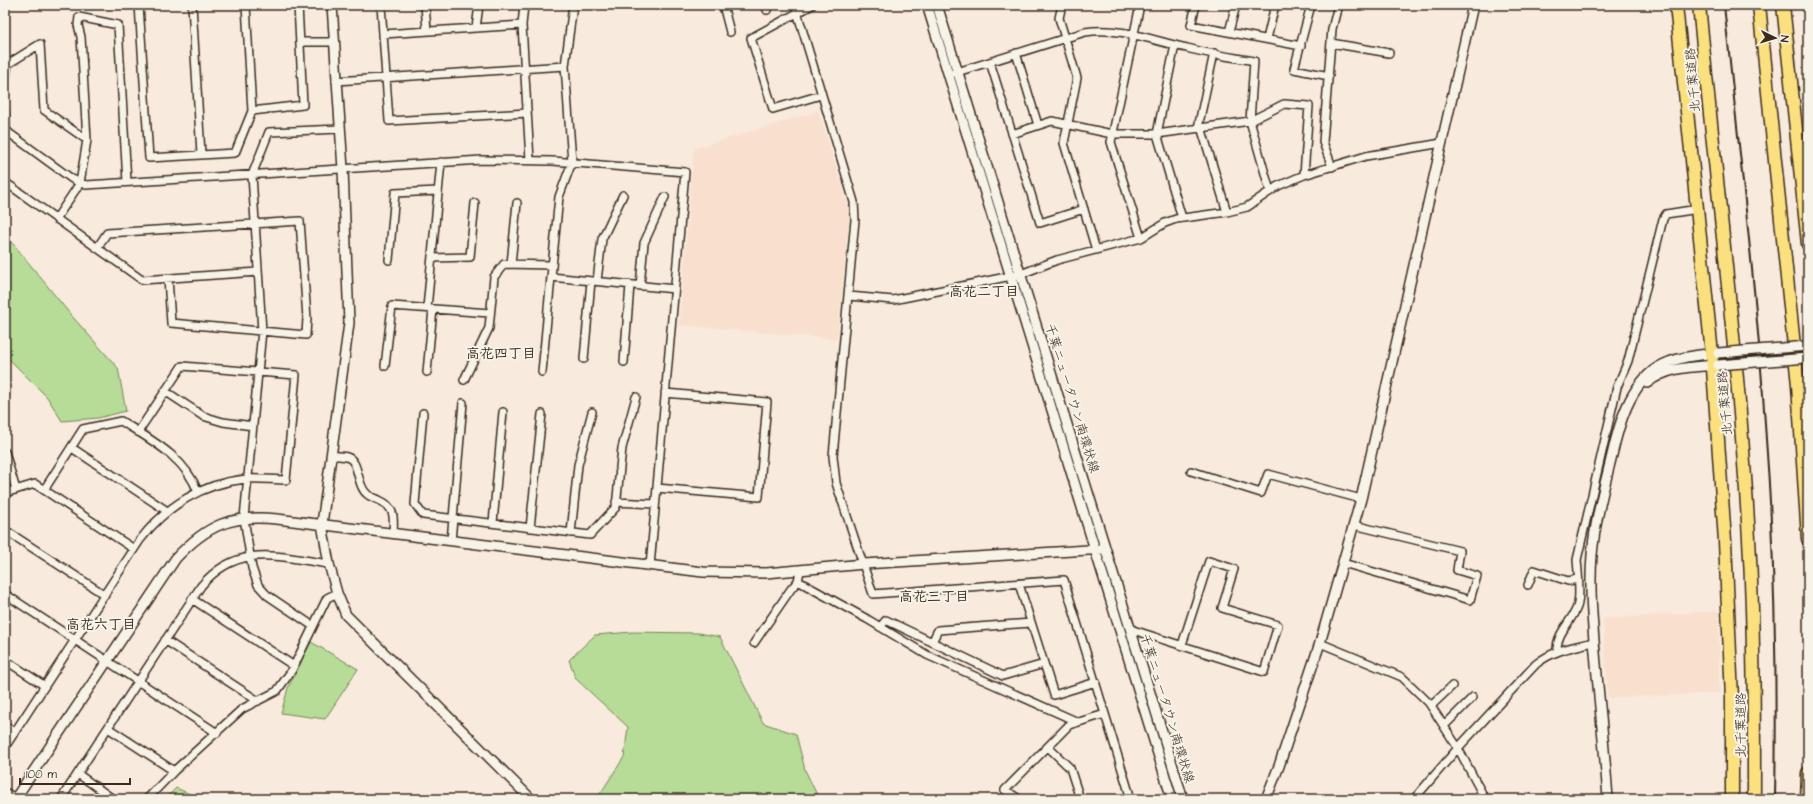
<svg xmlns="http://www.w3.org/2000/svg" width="1813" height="804" viewBox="0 0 1813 804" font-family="'Architects Daughter','Klee One',sans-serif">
  <rect width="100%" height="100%" fill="#f8eadc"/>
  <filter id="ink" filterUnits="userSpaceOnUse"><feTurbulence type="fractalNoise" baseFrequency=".025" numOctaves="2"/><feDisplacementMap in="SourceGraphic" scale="8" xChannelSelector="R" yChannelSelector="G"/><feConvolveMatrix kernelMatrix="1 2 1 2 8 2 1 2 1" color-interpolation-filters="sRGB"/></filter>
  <g filter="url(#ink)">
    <!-- built -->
    <path fill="#f9dfce" d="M 818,111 L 848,205 L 849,220 L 837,339 L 679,325 L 694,149 Z
      M 1719,611 L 1719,693 L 1608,698 L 1603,619 Z"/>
    <!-- green -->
    <path fill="#b6dc97" stroke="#78835a" d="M 5,236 L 15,246 L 70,314 L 118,368 L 126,411 L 98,418 L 62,421 L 47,397 L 9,359 L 5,358 Z
      M 632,632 L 699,633 L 720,637 L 763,723 L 796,734 L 805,770 L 819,799 L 603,799 L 600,794 L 624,757 L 628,727 L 576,679 L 569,660 L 595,635 Z
      M 311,642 L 358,669 L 325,719 L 281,713 L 288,688 Z
      M 176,788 L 197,797 L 198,799 L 165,799 Z"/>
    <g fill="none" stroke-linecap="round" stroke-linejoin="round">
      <!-- street casing -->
      <g stroke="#3b2a1e" stroke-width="10">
        <path id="street" d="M 139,5 L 149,158 L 235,153 L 252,111 L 303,105 L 298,5
          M 192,5 L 201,154
          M 246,5 L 252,111
          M 381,5 L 389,121 L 527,113
          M 425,5 L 427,31
          M 524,5 L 522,25 L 530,160
          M 573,5 L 565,66 L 572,162 L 559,197 L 551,277 L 675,289
          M 723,5 L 730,32
          M 766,5 L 767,10
          M 795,5 L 854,202 L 855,220 L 833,456 L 836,483 L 873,594 L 1064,580 L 1131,799
          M 812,5 L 751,38 L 773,109 L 821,95
          M 1062,5 L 1059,18 L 1077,78 L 1064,143 L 1096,250
          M 1140,5 L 1111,142 L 1141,238
          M 1196,5 L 1191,25 L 1301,46
          M 1311,5 L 1294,69 L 1329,76
          M 476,28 L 479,5
          M 1229,32 L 1236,5
          M 383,34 L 522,25
          M 1267,39 L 1275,5
          M 300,42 L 334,42
          M 1331,43 L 1389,53
          M 1175,45 L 1157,134 L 1182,218
          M 1016,53 L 1038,125
          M 990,62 L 1040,223 L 1084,209
          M 954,73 L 1085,32 C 1119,26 1154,41 1187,48 C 1209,54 1232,57 1254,61 L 1250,121 L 1270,191
          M 5,81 L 8,64 L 40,44 L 44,110 L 87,140
          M 336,81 L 565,66
          M 5,112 L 6,129 L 9,133 L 72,179 L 86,185 L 482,160 L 553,161 L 685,172 L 650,566
          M 1201,127 L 1227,212
          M 1198,128 L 1214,53
          M 1012,134 L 1052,121 L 1112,134 L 1157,134 L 1250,121 L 1284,104 L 1309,106 L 1304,175
          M 1332,167 L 1323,142 L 1332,29 L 1338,5
          M 5,182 L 142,280 L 258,272
          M 56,219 L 80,183 L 87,140 L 81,37 L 78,25 L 79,17 L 118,25 L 127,182
          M 97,248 L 107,233 L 300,221 L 307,318 L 306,335 L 171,323 L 168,278
          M 432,258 L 470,257 L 475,203
          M 389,260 L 395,193 L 438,191
          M 511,264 L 517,203
          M 597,281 L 602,239 L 623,195
          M 640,286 L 644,243 L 665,197
          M 849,296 L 893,300 L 1021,274 L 1057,260 L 1141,238 L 1165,223 L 1176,219 L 1227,212 L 1247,207 L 1278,186 L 1304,175 L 1366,156 L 1442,143
          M 427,308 L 441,162
          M 584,359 L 591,281
          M 624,362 L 630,285
          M 385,366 L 392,306 L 490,313
          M 427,372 L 433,309
          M 542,372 L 551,277
          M 464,380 L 489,328 L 494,277 L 504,264 L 552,265
          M 165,391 L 203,416 L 223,422 L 253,426
          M 423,413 L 415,504 L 423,515 L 590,535 L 616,507 L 622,448 L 636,397
          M 72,448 L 167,511
          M 5,452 L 16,490
          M 331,455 C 336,456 342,456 347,457 C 360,461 356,485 367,494 C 370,497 375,498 379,500 C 395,507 394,517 393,533
          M 1191,471 L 1261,493 L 1268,474 L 1361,499
          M 657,488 L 759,497 L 767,402 L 665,393
          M 44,490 L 83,429 L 121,421 C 151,440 185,457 198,492
          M 5,493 L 35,484 L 134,549
          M 616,502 L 655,504
          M 493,523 L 503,412
          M 530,528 L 542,414
          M 5,530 L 105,595
          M 571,533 L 578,465 L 592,412
          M 451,541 L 463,403
          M 1343,563 L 1470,600 L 1477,576 L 1457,570 L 1460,551 L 1354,525
          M 798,581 L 867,619 L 927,655 L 1078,722
          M 1019,584 L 1054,695 L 1096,682
          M 1528,585 L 1534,570 L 1568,581 L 1578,579
          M 5,594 L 217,733
          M 192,599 L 294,666
          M 313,626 L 267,595 L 258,585 L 252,568 L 244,518 L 262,331 L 252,175 L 269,132 L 340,129
          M 880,627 L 886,620 L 1003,676 L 1044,664
          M 1130,629 L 1264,672 L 1278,625 L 1222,608 L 1234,569 L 1209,561 L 1182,645
          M 165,640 L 258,701
          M 932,642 L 938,630 L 1031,623
          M 754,643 L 791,589 L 798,581 L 800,571
          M 1320,643 L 1402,677 L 1429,703 L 1458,748 L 1485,799
          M 1557,651 C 1556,633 1571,623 1577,607 C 1581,597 1578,571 1577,560 L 1617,387 L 1628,361 L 1663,219 L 1666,214 L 1698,209
          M 5,660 L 45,686
          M 1431,706 L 1452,686
          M 5,726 L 15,732
          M 1444,726 L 1473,697
          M 108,728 L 174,771
          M 5,747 L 140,540 C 166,506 203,483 246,479 C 259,478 273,480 286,480 L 296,375 L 182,366 L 138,432
          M 1048,747 L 1070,768 L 1080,799
          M 78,774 L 113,799
          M 5,792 L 17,799
          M 61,799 L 201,586 C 238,542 279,557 329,564
          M 147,799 L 174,771 L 242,709 L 277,691 L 292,670 L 327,598 L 337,593
          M 1019,799 L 1005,790 L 1069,725 L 1105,714
          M 1414,799 L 1458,748 L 1536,664 C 1553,650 1573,647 1594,642"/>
      </g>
      <!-- secondary casing -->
      <g stroke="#3b2a1e" stroke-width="12">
        <path id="secondary" d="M 332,5 L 343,169 L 349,323 L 322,524 L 329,564 L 337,593 L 346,615 L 531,799
          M 927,5 L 1172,799
          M 937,5 L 1183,799
          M 1647,383 C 1668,366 1693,367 1718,365
          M 15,799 L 176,558 C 207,525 232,514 277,519 L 703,572 L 766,573 L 864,564 L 1105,549
          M 1266,799 L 1279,766 L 1320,643 L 1361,499 L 1473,5
          M 1608,799 C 1605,754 1600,709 1596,664 C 1593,628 1589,591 1592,555 C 1595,521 1604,488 1612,455 C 1619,424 1629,387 1657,368 C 1674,357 1698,355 1718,353"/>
      </g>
      <!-- highway casing -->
      <g stroke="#3b2a1e" stroke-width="15">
        <path id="highway" d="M 1676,5 L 1712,354 L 1725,541 L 1732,698 L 1732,799
          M 1699,5 C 1716,183 1739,361 1749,539 C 1754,626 1754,712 1754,799
          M 1759,5 L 1798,385 L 1808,539
          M 1783,5 L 1808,244
          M 1807,799 L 1808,773"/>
      </g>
      <!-- street -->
      <use href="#street" stroke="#f7f3e8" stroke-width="7"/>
      <!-- secondary -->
      <use href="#secondary" stroke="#f7f3e8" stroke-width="9"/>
      <!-- highway -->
      <use href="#highway" stroke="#fbe080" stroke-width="12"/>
      <!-- rail -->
      <path stroke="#3b2a1e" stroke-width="2" d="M 1724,5 C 1739,150 1757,294 1766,439 C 1775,559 1777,679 1775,799"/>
      <!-- secondary-bridge casing -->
      <g stroke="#3b2a1e" stroke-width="12" stroke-linecap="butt">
        <path id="secondary-bridge" d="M 1718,353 L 1808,346
          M 1718,365 L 1808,358"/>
      </g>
      <!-- secondary-bridge -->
      <use href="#secondary-bridge" stroke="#f7f3e8" stroke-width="9"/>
    </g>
  </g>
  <g text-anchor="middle" stroke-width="4" stroke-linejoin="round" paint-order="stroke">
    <!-- street labels -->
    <g font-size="13" fill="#3b2a1e" stroke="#f7f3e8">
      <text transform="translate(1692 80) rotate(-95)" y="5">北千葉道路</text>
      <text transform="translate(1073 398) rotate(73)" y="5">千葉ニュータウン南環状線</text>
      <text transform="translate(1724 403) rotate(-95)" y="5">北千葉道路</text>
      <text transform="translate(1168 708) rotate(73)" y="5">千葉ニュータウン南環状線</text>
      <text transform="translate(1740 725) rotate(-90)" y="5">北千葉道路</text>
    </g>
    <!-- neighbourhood labels -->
    <g font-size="14" font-weight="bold" fill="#3b2a1e" stroke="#f7f3e8">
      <text x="984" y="296">高花二丁目</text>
      <text x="501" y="358">高花四丁目</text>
      <text x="934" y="601">高花三丁目</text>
      <text x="101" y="629">高花六丁目</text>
    </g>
  </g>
  <!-- margin -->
  <rect width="1813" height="804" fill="none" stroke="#f7f3e8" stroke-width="20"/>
  <rect x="10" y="10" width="1793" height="784" fill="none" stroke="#3b2a1e" stroke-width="1.5" filter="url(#ink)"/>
  <!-- north arrow -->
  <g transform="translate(1775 38) rotate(95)" stroke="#f7f3e8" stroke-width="3" paint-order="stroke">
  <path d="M0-3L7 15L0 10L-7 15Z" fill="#3b2a1e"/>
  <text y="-6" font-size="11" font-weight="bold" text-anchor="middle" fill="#3b2a1e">N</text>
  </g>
  <!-- scale -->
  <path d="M20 778v6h110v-6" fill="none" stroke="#3b2a1e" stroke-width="2"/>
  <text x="26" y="778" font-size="12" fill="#3b2a1e" stroke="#f7f3e8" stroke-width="3" paint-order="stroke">100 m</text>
</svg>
